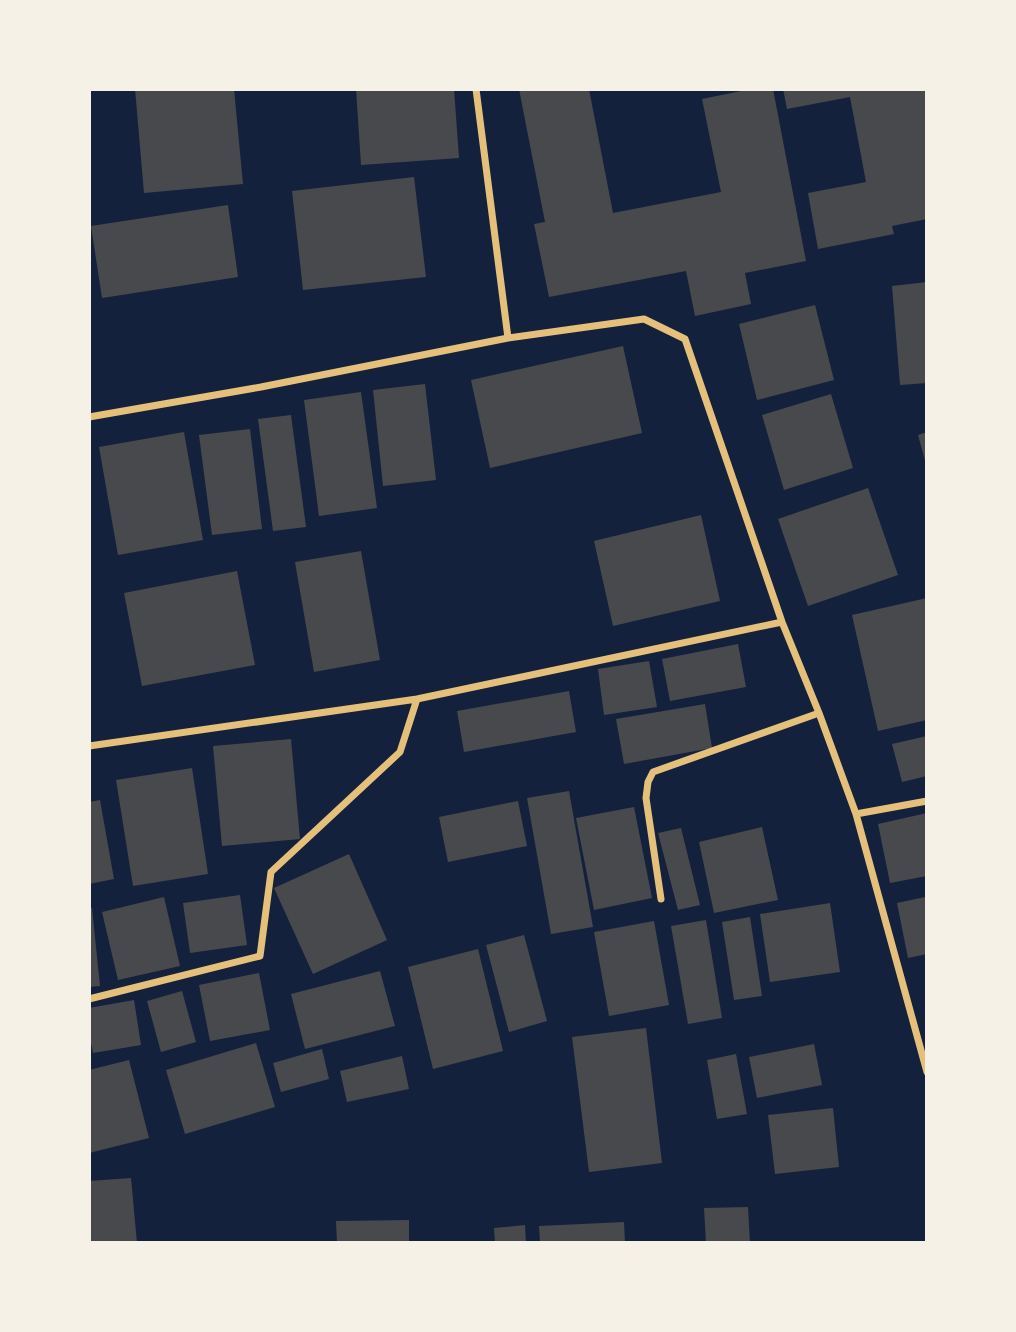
<svg xmlns="http://www.w3.org/2000/svg" width="1016" height="1332" viewBox="0 0 1016 1332" font-family="'Times New Roman',serif">
  <rect width="100%" height="100%" fill="#14213d"/>
  <!-- building -->
  <path fill="#48494c" d="M 135,89 L 234,89 L 243,184 L 144,193 Z
    M 356,89 L 454,89 L 459,158 L 361,165 Z
    M 519,89 L 589,89 L 613,213 L 721,192 L 702,99 L 751,89 L 773,89 L 806,261 L 745,273 L 751,304 L 695,316 L 686,271 L 549,297 L 534,224 L 545,222 Z
    M 783,89 L 927,89 L 927,219 L 892,226 L 894,234 L 818,249 L 808,193 L 866,182 L 850,97 L 787,109 Z
    M 414,177 L 426,277 L 303,290 L 292,191 Z
    M 228,205 L 238,277 L 102,298 L 91,226 Z
    M 927,282 L 927,383 L 900,385 L 892,286 Z
    M 815,305 L 834,380 L 757,400 L 739,324 Z
    M 623,346 L 642,433 L 490,468 L 471,380 Z
    M 425,384 L 436,480 L 383,486 L 373,390 Z
    M 361,392 L 377,508 L 319,516 L 304,400 Z
    M 831,394 L 853,468 L 784,490 L 762,415 Z
    M 291,415 L 306,527 L 273,531 L 258,419 Z
    M 250,429 L 262,529 L 212,535 L 199,435 Z
    M 184,432 L 203,540 L 118,555 L 99,447 Z
    M 927,432 L 927,464 L 926,464 L 918,435 Z
    M 868,488 L 898,575 L 808,606 L 778,519 Z
    M 701,515 L 720,601 L 613,626 L 594,541 Z
    M 361,551 L 380,660 L 314,672 L 295,562 Z
    M 237,571 L 255,665 L 142,686 L 124,593 Z
    M 927,598 L 927,720 L 878,731 L 852,615 Z
    M 738,644 L 746,687 L 670,701 L 662,659 Z
    M 649,661 L 657,707 L 604,715 L 598,669 Z
    M 569,691 L 576,732 L 464,752 L 457,711 Z
    M 705,704 L 712,748 L 624,764 L 616,719 Z
    M 927,736 L 927,776 L 902,782 L 892,744 Z
    M 291,739 L 300,839 L 222,846 L 213,746 Z
    M 192,768 L 208,874 L 133,886 L 116,780 Z
    M 569,791 L 593,927 L 551,934 L 527,798 Z
    M 100,800 L 114,879 L 89,884 L 89,802 Z
    M 518,801 L 527,846 L 448,862 L 439,817 Z
    M 634,807 L 652,898 L 594,910 L 576,818 Z
    M 927,813 L 927,876 L 890,883 L 878,824 Z
    M 762,827 L 778,900 L 714,913 L 699,842 Z
    M 681,828 L 700,905 L 678,910 L 658,833 Z
    M 349,854 L 387,940 L 313,974 L 274,888 Z
    M 240,895 L 247,945 L 190,953 L 183,903 Z
    M 164,897 L 180,966 L 118,980 L 102,912 Z
    M 925,897 L 927,954 L 908,958 L 897,903 Z
    M 830,903 L 840,972 L 770,982 L 760,914 Z
    M 89,908 L 92,908 L 100,986 L 89,987 Z
    M 750,917 L 762,996 L 734,1000 L 722,922 Z
    M 706,920 L 722,1018 L 688,1024 L 671,926 Z
    M 654,921 L 669,1005 L 609,1016 L 594,932 Z
    M 524,935 L 547,1021 L 509,1032 L 486,945 Z
    M 478,949 L 503,1051 L 433,1069 L 408,967 Z
    M 380,971 L 395,1026 L 305,1049 L 291,994 Z
    M 259,973 L 270,1030 L 210,1041 L 199,985 Z
    M 182,991 L 196,1042 L 161,1052 L 147,1001 Z
    M 134,1000 L 141,1045 L 93,1053 L 89,1033 L 89,1008 Z
    M 646,1028 L 662,1163 L 589,1172 L 572,1037 Z
    M 256,1043 L 275,1107 L 185,1134 L 166,1070 Z
    M 814,1044 L 822,1085 L 757,1098 L 749,1057 Z
    M 322,1049 L 329,1079 L 281,1092 L 273,1063 Z
    M 736,1054 L 747,1114 L 717,1119 L 707,1060 Z
    M 402,1056 L 409,1089 L 347,1102 L 340,1071 Z
    M 129,1060 L 149,1138 L 89,1153 L 89,1070 Z
    M 833,1108 L 839,1167 L 775,1174 L 768,1115 Z
    M 131,1178 L 137,1243 L 89,1243 L 89,1181 Z
    M 748,1207 L 750,1243 L 706,1243 L 704,1208 Z
    M 409,1220 L 409,1243 L 337,1243 L 336,1221 Z
    M 624,1222 L 625,1243 L 540,1243 L 539,1226 Z
    M 525,1225 L 526,1243 L 495,1243 L 494,1228 Z"/>
  <g fill="none" stroke-linecap="round" stroke-linejoin="round">
    <!-- minor -->
    <path stroke="#e5c07b" stroke-width="7" d="M 476,89 L 508,338 L 644,319 L 685,339 L 782,622 L 819,713 L 856,814 L 927,1072
      M 89,417 L 261,387 L 508,338
      M 89,746 L 417,699 L 782,622
      M 856,814 L 927,801
      M 661,899 L 646,798 L 648,782 L 653,772 L 819,713
      M 89,999 L 260,956 L 271,872 L 400,752 L 417,699"/>
  </g>
  <!-- border -->
  <rect width="1016" height="1332" fill="none" stroke="#f6f1e7" stroke-width="182"/>
</svg>
